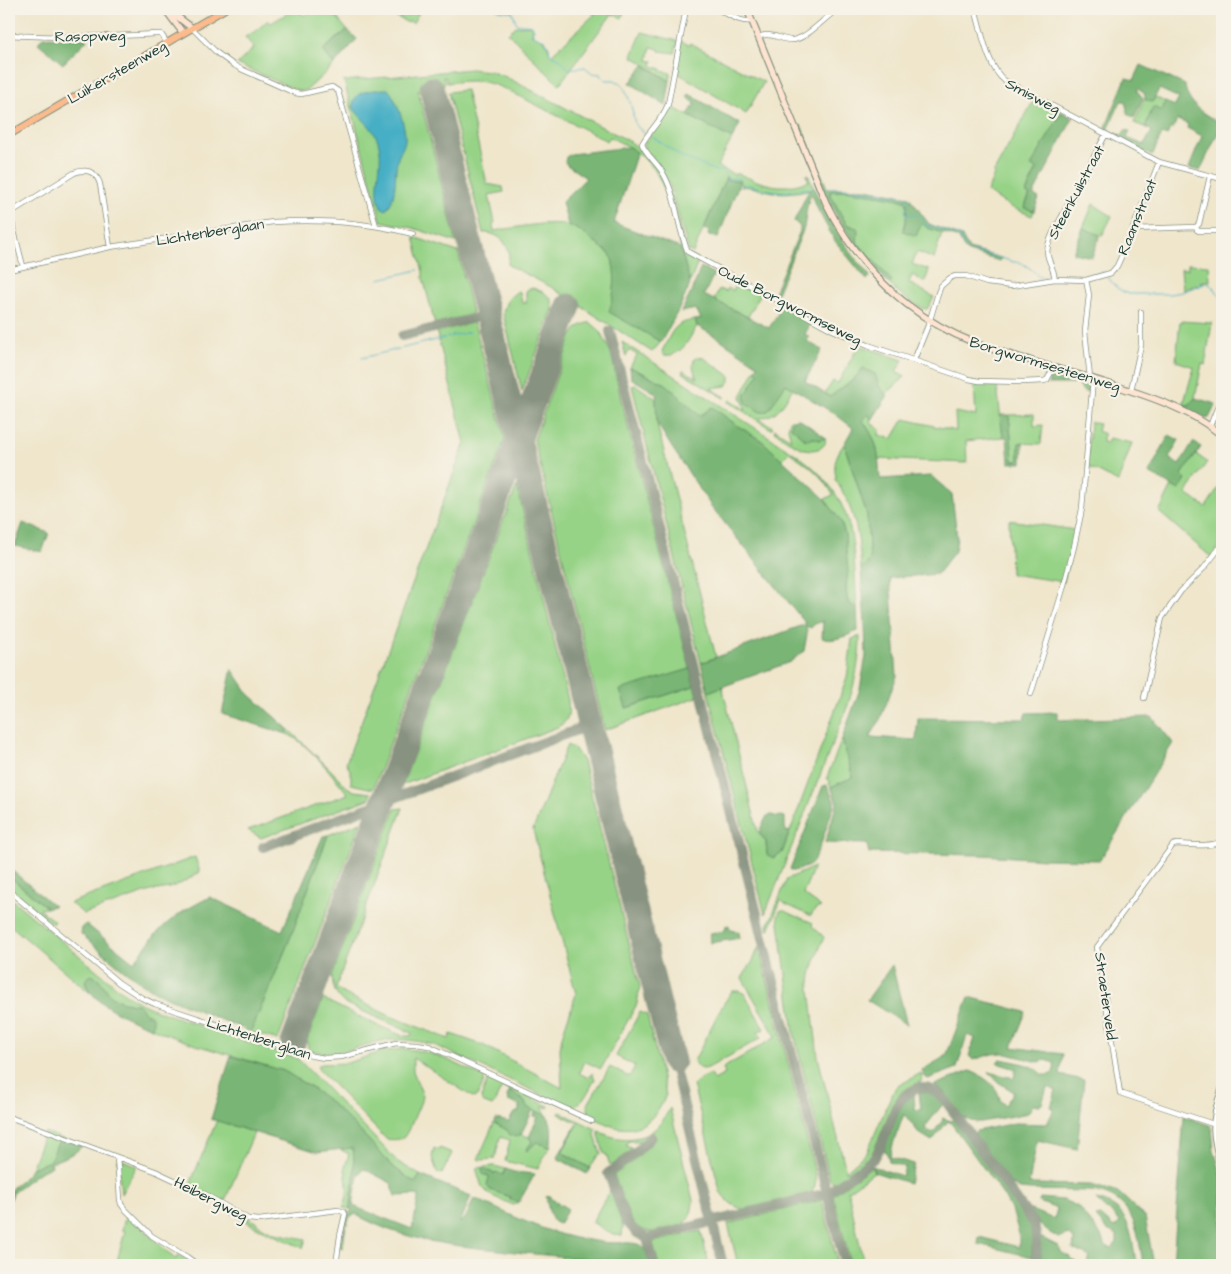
<svg xmlns="http://www.w3.org/2000/svg" width="1231" height="1274" viewBox="0 0 1231 1274" font-family="'Architects Daughter',sans-serif">
  <rect width="100%" height="100%" fill="#f7f3e8"/>
  <filter id="ink" filterUnits="userSpaceOnUse"><feTurbulence type="fractalNoise" baseFrequency=".02" numOctaves="2"/><feDisplacementMap in="SourceGraphic" scale="10" xChannelSelector="R" yChannelSelector="G"/><feConvolveMatrix kernelMatrix="1 2 1 2 8 2 1 2 1" color-interpolation-filters="sRGB"/></filter>
  <filter id="wash" filterUnits="userSpaceOnUse"><feTurbulence type="fractalNoise" baseFrequency=".0096" numOctaves="4" result="noise"/><feDisplacementMap in="SourceGraphic" scale="20" xChannelSelector="R" yChannelSelector="G"/><feGaussianBlur stdDeviation="1.12" result="paint"/><feColorMatrix in="noise" values="0 0 0 0 0 0 0 0 0 0 0 0 0 0 0 0 0 1.4 0 .05"/><feComposite in="paint" operator="in"/></filter>
  <g filter="url(#wash)">
    <rect width="100%" height="100%" fill="#efe6cc"/>
    <!-- green -->
    <path fill="#97d387" stroke="#5b885e" d="M 295,9 L 305,16 L 311,9 L 330,9 L 347,30 L 323,50 L 334,65 L 307,90 L 300,91 L 292,88 L 237,64 L 254,48 L 245,37 L 257,30 L 268,20 L 271,23 Z
      M 397,9 L 421,9 L 413,23 L 409,21 L 408,23 L 393,15 Z
      M 587,9 L 625,9 L 622,18 L 612,14 L 559,85 L 508,33 L 516,26 L 531,25 L 532,27 L 533,35 C 548,42 545,40 551,55 L 595,14 Z
      M 642,32 L 678,41 L 675,53 L 659,51 L 659,49 L 651,47 L 648,60 L 653,61 L 652,66 L 662,69 L 661,71 L 671,73 L 670,81 L 632,56 Z
      M 681,41 L 689,45 L 690,43 L 764,82 L 746,114 L 676,72 Z
      M 471,69 L 489,71 L 506,77 L 629,141 C 637,146 646,153 652,161 C 672,186 678,225 687,255 L 699,259 L 690,283 L 671,211 L 664,189 L 659,178 L 654,169 L 643,157 L 629,147 L 610,137 L 607,141 L 507,90 C 484,79 471,80 447,83 L 446,77 L 443,77 L 445,82 L 444,85 L 418,91 L 456,242 L 413,228 L 381,221 L 344,81 Z
      M 466,90 L 487,184 L 503,187 L 504,192 L 489,195 L 495,223 L 493,224 L 494,231 C 514,228 551,220 569,225 C 584,230 599,245 611,255 C 617,276 615,291 610,312 L 661,342 L 652,352 L 551,287 L 508,265 C 508,261 509,257 509,252 C 506,240 495,232 483,233 L 448,92 Z
      M 1155,97 L 1165,102 L 1162,111 L 1153,108 L 1145,127 L 1134,123 L 1145,98 L 1146,100 L 1153,101 Z
      M 1035,98 L 1062,112 L 1032,166 L 1037,169 L 1026,192 L 1030,194 L 1024,207 L 1034,211 L 1032,216 L 1011,207 L 987,192 L 994,175 L 993,174 Z
      M 670,106 L 732,139 L 717,166 L 735,175 L 736,173 C 752,179 768,187 786,186 C 793,186 801,183 809,181 L 806,175 L 808,174 L 814,188 C 802,192 786,194 774,192 C 762,190 754,187 741,186 L 740,181 L 727,180 L 726,177 L 693,253 L 689,251 L 669,183 L 643,145 L 644,143 L 660,124 L 667,113 Z
      M 845,190 C 859,192 899,195 907,203 L 906,220 L 922,223 L 927,228 L 942,233 L 934,259 L 917,252 L 912,264 L 929,270 L 925,282 L 912,275 L 909,283 L 934,297 L 927,309 C 917,309 897,291 889,284 L 891,281 L 857,242 L 851,225 L 847,225 L 829,192 Z
      M 1093,204 L 1112,216 L 1102,236 L 1083,228 Z
      M 414,237 L 458,252 L 472,312 L 471,315 L 435,324 L 423,278 L 423,272 Z
      M 1188,264 L 1209,265 L 1210,281 L 1205,281 L 1183,290 L 1181,269 L 1188,269 Z
      M 738,281 L 761,293 L 748,317 L 714,300 L 719,289 L 726,292 L 728,288 L 733,291 Z
      M 533,288 C 544,292 554,296 553,309 L 522,391 L 503,313 C 505,302 509,297 518,291 L 520,292 L 522,303 L 526,303 L 526,290 Z
      M 695,320 L 697,326 C 689,339 681,358 664,355 L 662,351 C 672,333 672,323 695,320 Z
      M 1180,321 L 1212,323 L 1205,365 L 1202,364 L 1195,398 L 1189,405 L 1183,405 L 1194,367 L 1176,361 Z
      M 471,322 L 473,322 L 475,326 L 505,439 L 373,789 L 351,784 L 351,772 L 346,763 L 465,443 L 436,330 Z
      M 587,323 L 591,323 L 598,329 L 603,337 L 611,353 L 621,400 L 690,669 L 620,691 L 627,708 L 694,686 L 697,697 L 605,730 L 534,440 L 572,335 L 578,327 Z
      M 622,342 L 794,453 C 823,472 844,498 851,533 C 855,556 855,583 857,606 L 853,607 L 847,599 L 846,587 L 847,570 L 845,534 L 841,522 L 825,499 L 833,495 C 824,476 806,463 789,452 L 782,460 L 762,441 L 738,426 L 712,407 L 700,416 L 666,384 L 630,367 L 637,355 L 629,350 L 626,357 Z
      M 859,345 L 903,360 L 896,372 L 905,377 L 886,394 L 878,386 L 876,378 L 863,368 L 854,379 L 830,397 L 825,393 L 833,381 L 838,383 Z
      M 698,357 L 704,358 L 730,376 L 730,381 L 726,386 L 711,388 L 725,397 L 724,398 L 682,372 L 683,370 L 697,378 C 694,371 691,365 695,358 Z
      M 755,370 L 759,373 L 745,396 L 785,384 L 793,388 C 783,404 779,416 759,418 L 773,427 L 771,429 L 729,402 L 730,400 L 746,410 L 741,396 Z
      M 974,383 L 997,385 L 1003,437 L 966,441 L 967,463 L 878,459 C 877,442 872,435 863,421 L 868,413 L 872,420 L 871,423 L 880,429 L 879,435 L 892,439 L 904,419 L 956,431 L 955,412 L 976,416 Z
      M 636,385 L 656,399 L 657,424 L 716,657 L 701,663 L 632,386 Z
      M 1034,414 L 1034,426 L 1043,425 L 1041,444 L 1019,443 L 1019,461 L 1013,461 L 1009,415 Z
      M 790,420 L 793,420 L 791,426 L 804,439 L 809,440 L 814,438 L 824,439 L 825,437 C 826,441 826,444 822,447 C 806,457 787,439 774,431 L 775,429 L 791,439 L 788,428 Z
      M 1090,422 L 1099,424 L 1097,431 L 1104,434 L 1102,442 L 1107,443 L 1109,438 L 1132,443 L 1118,482 L 1087,466 Z
      M 844,444 L 867,515 L 870,560 L 861,569 C 859,533 855,510 835,479 L 836,477 C 833,464 836,455 844,444 Z
      M 1196,454 L 1207,462 L 1186,494 L 1206,507 L 1222,482 L 1222,543 L 1211,557 L 1159,512 L 1172,486 L 1180,490 L 1181,476 Z
      M 517,486 L 568,700 C 569,713 570,720 558,727 L 402,785 L 493,547 Z
      M 1009,520 L 1075,530 L 1064,582 L 1011,574 Z
      M 860,636 C 860,660 855,682 848,705 L 765,914 L 708,692 L 722,686 L 758,832 L 766,842 L 767,855 L 782,853 L 847,678 L 852,639 Z
      M 288,729 L 329,768 L 347,787 L 354,791 L 371,793 L 369,799 L 261,838 L 248,830 L 348,794 C 334,777 307,742 287,734 Z
      M 842,739 L 853,777 L 831,787 L 827,777 Z
      M 567,745 L 575,749 L 583,761 L 640,987 L 637,1004 L 601,1069 L 584,1061 L 579,1073 L 589,1078 L 592,1073 L 595,1079 C 589,1090 584,1103 571,1108 L 434,1045 C 419,1041 404,1039 388,1040 C 365,1042 330,1063 308,1048 L 307,1040 L 323,999 L 374,1024 L 403,1036 L 411,1036 L 412,1033 L 344,1003 C 335,995 333,988 332,976 L 395,809 L 403,808 L 336,987 L 341,992 L 390,1016 L 449,1039 L 451,1034 L 483,1045 L 562,1088 L 560,1049 L 562,1036 L 576,994 L 533,830 Z
      M 361,822 L 278,1040 L 251,1032 L 291,936 L 328,835 Z
      M 195,857 L 200,872 L 182,883 L 169,888 L 151,891 L 84,914 L 70,903 Z
      M 814,867 L 803,894 L 821,907 C 816,909 813,911 811,916 L 785,904 L 781,900 L 769,930 L 768,926 L 787,879 Z
      M 9,876 L 47,908 L 39,909 L 54,921 L 52,924 L 9,887 Z
      M 9,897 L 124,993 L 140,1003 L 161,1012 L 298,1059 L 398,1162 L 420,1175 L 415,1183 L 392,1166 L 364,1135 L 328,1100 L 310,1087 L 284,1071 L 196,1045 L 163,1033 L 152,1028 L 153,1024 L 151,1015 L 144,1012 L 142,1008 L 128,1002 L 120,1002 L 110,995 L 98,978 L 85,983 L 90,993 L 9,924 Z
      M 782,910 L 813,923 L 812,926 L 824,937 C 818,954 809,971 810,989 L 818,1057 L 846,1171 L 867,1152 L 891,1096 L 896,1087 L 921,1073 L 922,1081 L 908,1088 L 900,1094 L 894,1104 L 872,1154 L 836,1183 L 830,1180 L 794,1033 L 778,916 L 780,911 Z
      M 759,947 L 813,1164 C 816,1177 819,1187 807,1196 L 751,1210 C 738,1210 727,1203 720,1191 L 693,1085 L 699,1080 L 711,1074 L 714,1080 L 725,1074 L 723,1068 L 776,1037 L 742,978 L 753,961 Z
      M 732,991 L 739,991 L 745,994 L 764,1029 L 758,1032 L 761,1038 L 710,1067 C 702,1071 697,1069 694,1061 L 721,1008 Z
      M 640,1012 L 647,1015 L 666,1095 C 661,1105 655,1117 645,1123 C 631,1132 615,1129 601,1121 C 598,1120 592,1118 590,1116 C 588,1113 588,1108 588,1104 L 610,1067 L 629,1077 L 635,1066 L 616,1056 Z
      M 401,1049 C 432,1049 458,1065 485,1078 C 483,1084 480,1095 474,1098 L 413,1058 L 413,1071 L 423,1096 C 420,1104 408,1134 403,1138 C 398,1140 391,1140 386,1139 L 318,1069 L 318,1066 L 322,1064 L 347,1063 L 384,1051 Z
      M 488,1079 L 549,1106 L 548,1108 L 542,1106 L 547,1116 L 527,1107 L 524,1101 L 517,1095 L 502,1087 L 494,1104 L 492,1106 L 482,1102 L 481,1098 Z
      M 670,1108 L 693,1200 C 693,1208 691,1216 686,1222 C 674,1235 647,1236 635,1225 C 626,1217 619,1187 614,1175 L 649,1144 L 655,1136 L 650,1134 L 645,1141 L 628,1141 L 626,1146 L 631,1148 L 631,1151 L 612,1166 L 610,1165 L 606,1154 L 604,1154 L 599,1136 L 599,1131 C 617,1142 644,1142 659,1125 C 663,1120 667,1114 670,1108 Z
      M 560,1112 L 596,1129 L 595,1135 L 601,1155 L 598,1155 L 590,1168 L 562,1152 L 578,1123 L 559,1114 Z
      M 217,1120 L 254,1133 L 224,1203 L 189,1186 Z
      M 494,1123 L 507,1130 L 516,1137 L 521,1134 L 529,1137 L 532,1142 L 526,1150 L 537,1142 L 550,1148 L 546,1153 L 538,1169 L 505,1161 L 510,1140 L 500,1137 L 495,1159 L 480,1160 L 478,1159 Z
      M 45,1132 L 60,1138 L 50,1161 L 31,1169 Z
      M 352,1148 L 353,1149 C 356,1169 353,1189 350,1209 L 343,1208 L 348,1193 L 345,1167 L 349,1154 L 339,1149 Z
      M 434,1148 L 439,1150 L 440,1148 L 452,1153 L 442,1174 L 437,1172 L 432,1157 Z
      M 120,1159 L 137,1166 L 121,1194 L 118,1160 Z
      M 494,1166 L 506,1169 L 503,1175 L 495,1175 L 490,1171 L 489,1177 L 490,1189 L 510,1197 L 510,1200 L 519,1202 L 513,1205 L 490,1195 L 482,1187 L 476,1168 Z
      M 872,1166 L 874,1172 L 848,1191 L 864,1264 L 863,1265 L 851,1265 L 833,1195 Z
      M 610,1190 L 623,1226 L 622,1236 L 613,1235 L 592,1222 Z
      M 822,1200 L 838,1265 L 738,1265 L 728,1224 Z
      M 231,1211 L 257,1222 L 257,1224 L 275,1233 L 306,1239 L 303,1248 L 258,1228 L 230,1212 Z
      M 126,1213 L 174,1258 L 176,1259 L 179,1255 L 194,1265 L 116,1265 L 125,1231 L 122,1230 Z
      M 701,1231 L 709,1265 L 659,1265 L 653,1242 Z
      M 562,1256 L 643,1262 L 641,1265 L 558,1265 Z"/>
    <!-- forest -->
    <path fill="#79b574" stroke="#4c7954" fill-rule="evenodd" d="M 347,30 L 357,39 L 334,65 L 323,50 Z
      M 43,37 L 88,39 L 63,64 L 38,43 Z
      M 644,65 L 670,81 L 666,106 L 630,83 Z
      M 1141,65 L 1185,85 C 1187,106 1206,115 1222,124 L 1200,171 L 1189,168 L 1202,136 L 1187,128 L 1188,124 L 1177,120 L 1173,129 L 1170,128 L 1167,136 L 1162,134 L 1152,156 L 1106,132 L 1105,129 L 1126,78 L 1134,80 ZM 1138,89 L 1144,93 L 1146,100 L 1151,102 L 1153,101 L 1159,89 L 1179,98 L 1175,106 L 1165,102 L 1162,111 L 1153,107 L 1145,127 L 1152,131 L 1144,145 L 1127,138 L 1130,131 L 1125,130 L 1122,136 L 1109,131 L 1109,127 L 1121,101 L 1125,101 L 1128,114 L 1134,118 L 1143,98 L 1137,91 Z
      M 689,94 L 740,124 L 732,139 L 688,115 L 695,103 L 687,97 Z
      M 1062,112 L 1073,118 L 1033,195 L 1039,198 L 1034,211 L 1024,208 L 1030,195 L 1026,193 L 1037,169 L 1031,166 Z
      M 801,125 L 827,188 L 866,189 L 909,197 L 929,224 L 962,237 L 969,249 L 1001,258 L 1000,261 L 968,252 L 965,250 L 959,238 L 927,228 L 922,223 L 916,236 L 903,231 C 906,222 908,213 907,203 L 905,201 L 894,198 L 845,190 L 829,192 L 847,225 L 857,228 L 858,231 L 857,242 L 892,281 L 889,284 C 865,259 845,233 829,202 C 817,178 808,152 798,127 Z
      M 629,147 L 637,152 L 614,223 L 680,248 L 690,283 L 689,287 L 678,311 L 661,342 L 609,312 C 615,291 617,276 611,255 L 579,230 L 568,225 L 562,202 L 586,178 L 567,165 L 565,162 L 566,157 L 571,154 Z
      M 726,177 L 727,180 L 740,181 L 718,238 L 708,235 L 709,231 L 704,229 Z
      M 814,188 C 828,221 847,249 870,276 L 867,280 L 835,241 L 818,210 L 812,194 L 810,196 L 807,207 L 804,228 L 776,296 L 773,295 L 800,231 L 800,227 L 794,221 L 809,190 Z
      M 1083,228 L 1100,235 L 1092,257 L 1073,253 Z
      M 701,267 L 714,274 L 704,295 L 769,328 L 783,305 L 812,321 L 805,334 L 809,337 L 807,341 L 822,350 L 805,381 L 830,397 L 854,379 L 863,368 L 875,374 L 879,386 L 888,397 L 884,401 L 872,420 L 868,414 L 863,421 C 879,443 878,454 880,479 L 931,476 L 952,494 L 957,538 L 955,551 L 937,574 L 890,578 L 897,676 L 879,722 L 870,737 L 916,740 L 918,718 L 1024,719 L 1026,713 L 1058,712 L 1058,720 L 1152,717 L 1173,743 L 1100,860 L 1045,859 L 982,855 L 873,853 L 869,854 L 867,844 L 825,843 L 837,803 L 831,787 L 853,777 L 842,739 L 860,689 L 866,656 L 865,623 L 861,569 L 870,560 L 867,515 L 844,444 L 853,428 L 835,414 L 786,384 L 768,411 L 760,412 L 746,403 L 745,396 L 759,373 L 755,370 L 758,365 L 718,338 L 697,326 L 695,320 L 701,319 L 696,309 L 681,312 L 692,291 Z
      M 630,367 L 666,384 L 700,416 L 712,407 L 738,426 L 762,441 L 825,499 L 841,522 L 845,535 L 848,571 L 846,587 L 847,599 L 853,607 L 857,606 L 858,631 C 848,635 832,643 822,638 L 823,621 L 815,624 L 811,628 L 806,626 L 807,634 L 804,651 L 790,662 L 708,692 L 701,663 L 806,624 L 711,506 L 671,446 L 657,423 L 656,399 L 657,394 L 631,378 Z
      M 1057,373 L 1090,383 L 1089,392 L 1084,392 L 1076,384 L 1048,384 L 1052,375 Z
      M 1195,398 L 1216,404 L 1209,418 L 1206,419 L 1183,407 L 1183,405 L 1189,405 Z
      M 1000,415 L 1009,415 L 1013,461 L 1019,461 L 1019,443 L 1023,442 L 1022,463 L 1009,463 L 1007,437 L 1003,437 Z
      M 796,419 L 799,419 L 825,437 L 824,439 L 818,440 L 814,438 C 801,443 801,433 792,428 L 791,426 L 793,420 Z
      M 1169,435 L 1179,440 L 1169,458 L 1179,465 L 1193,442 L 1201,447 L 1181,476 L 1186,479 L 1179,490 L 1149,473 Z
      M 23,523 L 49,533 L 42,552 L 15,546 Z
      M 232,669 L 249,694 L 288,729 L 287,734 L 222,714 Z
      M 690,669 L 694,686 L 626,708 L 620,690 Z
      M 827,785 L 834,801 L 834,805 L 821,844 L 813,862 L 809,866 L 794,871 L 792,871 L 790,869 L 823,786 Z
      M 772,815 L 778,817 L 780,816 L 785,817 L 785,828 L 787,832 L 790,831 L 782,853 L 773,858 L 767,855 L 766,842 L 760,834 L 760,829 L 767,816 Z
      M 328,835 L 291,936 L 251,1032 L 178,1002 L 156,992 L 140,982 L 120,967 L 81,934 L 82,927 L 86,924 L 134,962 C 142,952 149,941 158,932 C 173,916 192,906 210,897 L 282,931 L 323,836 Z
      M 9,868 L 54,906 L 47,908 L 9,876 Z
      M 729,925 L 730,930 L 739,932 L 740,938 L 711,943 L 710,933 L 721,932 L 726,929 L 725,926 Z
      M 892,965 L 907,1025 L 867,1000 Z
      M 90,975 C 103,978 102,987 111,995 C 118,1002 128,1004 138,1004 C 140,1006 141,1008 143,1011 C 149,1018 155,1013 152,1028 C 133,1021 88,1002 85,980 Z
      M 969,997 L 1026,1012 L 1012,1047 L 1063,1054 L 1060,1075 L 1084,1080 L 1077,1149 L 1037,1140 L 1029,1184 L 1091,1185 L 1119,1193 L 1145,1217 L 1154,1265 L 1143,1265 C 1138,1231 1134,1196 1091,1191 L 1030,1190 L 1020,1189 L 1011,1184 L 975,1136 L 975,1133 L 976,1131 L 1015,1123 L 1047,1124 L 1054,1109 L 1051,1107 L 1056,1090 L 1047,1087 L 1042,1104 L 1040,1105 L 1033,1105 L 1028,1113 L 981,1122 C 973,1122 968,1121 962,1116 L 944,1092 L 935,1085 L 970,1071 C 979,1074 992,1082 997,1091 C 1000,1097 999,1101 1005,1105 L 1014,1092 L 998,1082 L 989,1072 L 1014,1078 L 1016,1069 L 1000,1064 L 997,1062 L 1000,1059 C 1011,1061 1023,1063 1033,1067 C 1038,1070 1041,1076 1047,1075 C 1054,1075 1055,1068 1054,1063 L 1046,1060 L 1039,1062 L 1003,1053 L 992,1054 L 973,1060 L 969,1056 L 975,1038 L 967,1035 L 957,1068 L 928,1079 L 924,1076 L 922,1070 L 946,1056 Z
      M 231,1056 L 284,1071 L 310,1087 L 328,1100 L 364,1135 L 392,1166 L 415,1183 L 420,1175 L 471,1196 L 460,1223 L 466,1217 L 474,1198 C 507,1213 539,1230 575,1238 C 584,1239 593,1241 602,1242 C 611,1244 633,1241 640,1245 C 647,1249 648,1258 650,1265 L 641,1265 L 643,1262 C 594,1259 546,1256 498,1250 C 446,1245 401,1240 355,1214 C 353,1215 352,1215 351,1216 C 346,1220 343,1242 343,1249 L 339,1247 L 348,1214 L 352,1210 L 350,1209 C 353,1189 356,1169 353,1149 L 352,1148 L 317,1152 L 211,1119 ZM 364,1169 L 391,1183 L 396,1196 L 419,1195 L 412,1229 L 353,1206 L 358,1174 Z
      M 510,1091 L 524,1101 L 527,1107 L 533,1110 L 521,1134 L 516,1137 L 510,1135 L 507,1130 L 494,1123 L 496,1119 L 509,1122 L 513,1114 L 519,1111 L 519,1105 L 508,1101 L 507,1096 Z
      M 921,1092 C 931,1092 937,1096 943,1104 L 925,1127 L 927,1129 L 926,1131 L 928,1133 L 929,1131 L 933,1133 L 943,1120 L 942,1118 L 951,1121 L 953,1119 L 1005,1188 L 1029,1223 L 1032,1232 L 1032,1257 L 978,1244 L 979,1237 L 1019,1247 L 1019,1234 L 1013,1213 L 1003,1195 L 951,1123 L 948,1121 L 932,1141 L 919,1133 L 904,1114 L 893,1144 L 890,1157 L 914,1164 L 909,1183 L 874,1172 L 872,1166 L 902,1176 L 905,1167 L 889,1162 L 888,1156 L 884,1149 L 900,1108 L 904,1100 L 914,1094 L 915,1110 L 921,1109 L 919,1093 Z
      M 535,1111 C 539,1112 544,1114 547,1116 C 553,1121 552,1141 550,1148 L 537,1142 L 527,1151 L 526,1150 L 532,1142 L 529,1137 L 538,1117 L 534,1116 Z
      M 1184,1116 L 1209,1125 L 1211,1126 L 1212,1129 L 1214,1150 L 1222,1177 L 1222,1265 L 1159,1265 L 1173,1262 Z
      M 574,1129 L 575,1129 L 562,1152 L 590,1168 L 587,1174 L 557,1158 Z
      M 60,1138 L 82,1146 C 75,1155 61,1158 51,1163 L 52,1166 L 38,1173 L 14,1191 L 11,1199 L 9,1199 C 9,1181 27,1181 31,1168 L 50,1161 Z
      M 483,1168 L 494,1174 L 496,1172 L 503,1175 L 506,1169 L 514,1172 L 535,1174 L 519,1202 L 510,1200 L 510,1197 L 490,1190 L 487,1185 L 489,1177 L 483,1174 L 482,1170 Z
      M 548,1196 L 551,1196 L 550,1198 L 568,1209 L 559,1224 L 554,1222 C 549,1215 548,1206 546,1197 Z
      M 1040,1198 L 1063,1200 L 1077,1206 L 1101,1235 L 1104,1245 L 1108,1247 L 1112,1248 L 1117,1242 L 1117,1235 L 1114,1233 L 1107,1230 L 1096,1217 L 1101,1216 L 1114,1228 L 1120,1222 L 1108,1209 L 1107,1210 L 1096,1200 C 1130,1207 1131,1233 1136,1262 L 1127,1264 L 1127,1262 L 1117,1264 L 1117,1265 L 1086,1265 L 1090,1257 L 1073,1249 L 1074,1239 L 1068,1234 L 1059,1238 C 1041,1229 1039,1224 1028,1209 L 1054,1219 L 1057,1209 L 1039,1202 Z
      M 1040,1237 L 1058,1246 L 1062,1253 L 1070,1257 L 1070,1259 L 1082,1265 L 1041,1265 Z"/>
    <!-- water -->
    <path fill="#46afc5" stroke="#32767c" d="M 383,89 L 388,89 C 396,98 405,124 405,136 C 406,144 401,150 398,158 C 394,172 397,187 392,200 C 391,204 388,207 386,210 L 381,207 C 380,203 378,199 378,196 C 376,177 384,159 378,141 C 374,127 360,119 353,107 C 353,90 370,91 383,89 Z"/>
    <g fill="none" stroke-linecap="round" stroke-linejoin="round">
      <!-- stream -->
      <path stroke="#46afc5" stroke-width="1" d="M 497,9 L 503,11 L 512,11 L 517,24 L 525,24 L 532,25 L 534,29 L 531,34 L 532,35 L 545,40 L 549,47 L 550,54 L 559,58 L 569,69 L 585,67 L 592,73 L 600,74 L 605,80 L 614,80 L 621,83 C 626,90 630,101 632,109 C 635,121 632,125 645,133
        M 653,137 L 680,156 L 716,171 C 724,171 724,173 728,179 L 736,178 L 740,179 L 742,185 L 750,185 L 762,189 L 786,192 L 799,189 L 813,188
        M 825,188 L 845,188 L 905,197 L 910,203 C 907,208 903,210 907,215 C 918,213 921,214 925,225 L 935,227 L 960,237 L 966,249 L 971,251 L 1001,258 L 1014,262 L 1020,262 L 1031,269 L 1039,277 L 1049,277
        M 1061,275 L 1073,277
        M 1108,277 C 1113,285 1119,291 1129,294 L 1170,294 L 1182,292 L 1205,283 C 1214,283 1215,293 1222,297
        M 1077,278 L 1104,272
        M 379,279 L 418,270
        M 362,358 L 469,332"/>
      <!-- taxiway -->
      <path stroke="#879280" stroke-width="10" d="M 610,331 L 754,902 L 845,1265
        M 402,336 L 487,315
        M 263,847 L 590,725
        M 673,1061 L 723,1265
        M 651,1137 C 639,1150 624,1164 608,1173 L 627,1222 L 637,1233 L 647,1238 L 827,1193 L 866,1165 L 875,1157 L 881,1146 L 896,1107 L 901,1100 L 906,1094 L 918,1088 L 927,1088 L 935,1091 L 945,1100 L 1034,1224 L 1036,1235 L 1037,1265
        M 647,1238 L 654,1265"/>
      <!-- runway -->
      <path stroke="#879280" stroke-width="25" d="M 432,89 L 480,286 L 519,440 L 673,1061
        M 293,1043 L 569,306"/>
    </g>
  </g>
  <g filter="url(#ink)">
    <g fill="none" stroke-linecap="round" stroke-linejoin="round">
      <!-- minor casing -->
      <g stroke="#879280" stroke-width="6">
        <path id="minor" d="M 686,9 L 668,104 C 663,120 649,130 642,144 C 644,152 658,164 663,173 C 677,197 677,227 688,252 L 833,330 L 868,345 L 969,379 L 979,381 L 1023,382 L 1044,381 L 1047,380 L 1054,367
          M 717,9 C 728,14 740,23 752,21
          M 975,9 C 982,31 987,67 1005,81 L 1159,162 L 1222,179
          M 192,28 L 217,53 L 232,64 L 241,69 L 295,93 L 301,94 L 306,93 L 332,87 L 338,91 L 376,226
          M 9,35 C 58,38 107,37 156,34 L 161,34 L 167,43
          M 758,37 C 761,36 763,35 766,35 C 775,34 784,41 793,40 C 808,38 825,17 838,9
          M 1196,227 L 1197,230 L 1199,231 L 1222,231
          M 1134,229 L 1196,227 L 1199,224 L 1210,176
          M 23,266 L 11,219 L 11,215 L 13,211 L 74,173 C 86,168 96,171 100,184 L 110,247
          M 9,270 L 110,247 L 273,222 C 320,219 367,222 413,234
          M 1055,279 C 1052,258 1041,259 1052,235 L 1106,134
          M 1086,280 L 1089,295 L 1085,331 L 1090,378
          M 914,360 L 929,323 L 938,293 L 941,286 L 950,278 L 955,276 L 966,276 L 987,283 L 1012,286 L 1055,279 L 1086,280 L 1111,273 L 1117,266 L 1127,244 L 1159,162
          M 1131,390 L 1141,345 L 1141,312
          M 1210,426 L 1222,396
          M 1031,694 L 1063,589 L 1074,547 L 1082,509 L 1093,379
          M 1144,698 L 1162,618 L 1181,591 L 1204,568 L 1222,545
          M 9,891 L 119,983 L 142,998 L 155,1004 L 312,1056 L 325,1058 L 341,1057 L 396,1043 L 417,1044 L 429,1046 L 592,1121
          M 9,1117 L 155,1171 L 206,1195 L 248,1219 L 259,1220 L 338,1210 L 344,1212 L 345,1214 L 340,1236 L 336,1265
          M 1213,1124 L 1120,1093 L 1097,947 L 1173,845 L 1177,844 C 1193,845 1207,847 1222,842
          M 117,1157 L 120,1199 L 121,1204 L 124,1208 L 152,1236 L 187,1257 L 198,1265"/>
      </g>
      <!-- tertiary casing -->
      <g stroke="#879280" stroke-width="7">
        <path id="tertiary" d="M 1222,1089 C 1210,1121 1212,1137 1222,1170"/>
      </g>
      <!-- secondary casing -->
      <g stroke="#879280" stroke-width="8">
        <path id="secondary" d="M 165,9 L 183,33
          M 747,9 L 826,203 C 858,267 907,316 975,343 C 992,350 1011,355 1029,360 C 1054,368 1080,375 1106,383 C 1143,394 1193,410 1222,436
          M 169,12 L 174,14 L 192,28"/>
      </g>
      <!-- primary casing -->
      <g stroke="#879280" stroke-width="8">
        <path id="primary" d="M 9,135 L 225,9"/>
      </g>
      <!-- minor -->
      <use href="#minor" stroke="#fff" stroke-width="4.5"/>
      <!-- tertiary -->
      <use href="#tertiary" stroke="#fff" stroke-width="5"/>
      <!-- secondary -->
      <use href="#secondary" stroke="#fde4d1" stroke-width="5.5"/>
      <!-- primary -->
      <use href="#primary" stroke="#fbbb8c" stroke-width="6"/>
    </g>
  </g>
  <g text-anchor="middle" stroke-width="4.5" stroke-linejoin="round" paint-order="stroke">
    <!-- street labels -->
    <g font-size="15" fill="#1f3d34" stroke="#f7f3e8">
      <text transform="translate(90 36) rotate(-1)" y="5">Rasopweg</text>
      <text transform="translate(117 72) rotate(-30)" y="5">Luikersteenweg</text>
      <text transform="translate(1033 96) rotate(28)" y="5">Smisweg</text>
      <text transform="translate(1076 192) rotate(-62)" y="5">Steenkuilstraat</text>
      <text transform="translate(1137 217) rotate(-68)" y="5">Raamstraat</text>
      <text transform="translate(210 232) rotate(-9)" y="5">Lichtenberglaan</text>
      <text transform="translate(790 305) rotate(27)" y="5">Oude Borgwormseweg</text>
      <text transform="translate(1045 364) rotate(17)" y="5">Borgwormsesteenweg</text>
      <text transform="translate(1106 996) rotate(82)" y="5">Straeterveld</text>
      <text transform="translate(259 1038) rotate(18)" y="5">Lichtenberglaan</text>
      <text transform="translate(211 1199) rotate(27)" y="5">Heibergweg</text>
    </g>
  </g>
  <!-- margin -->
  <rect width="1231" height="1274" fill="none" stroke="#f7f3e8" stroke-width="30"/>
</svg>
